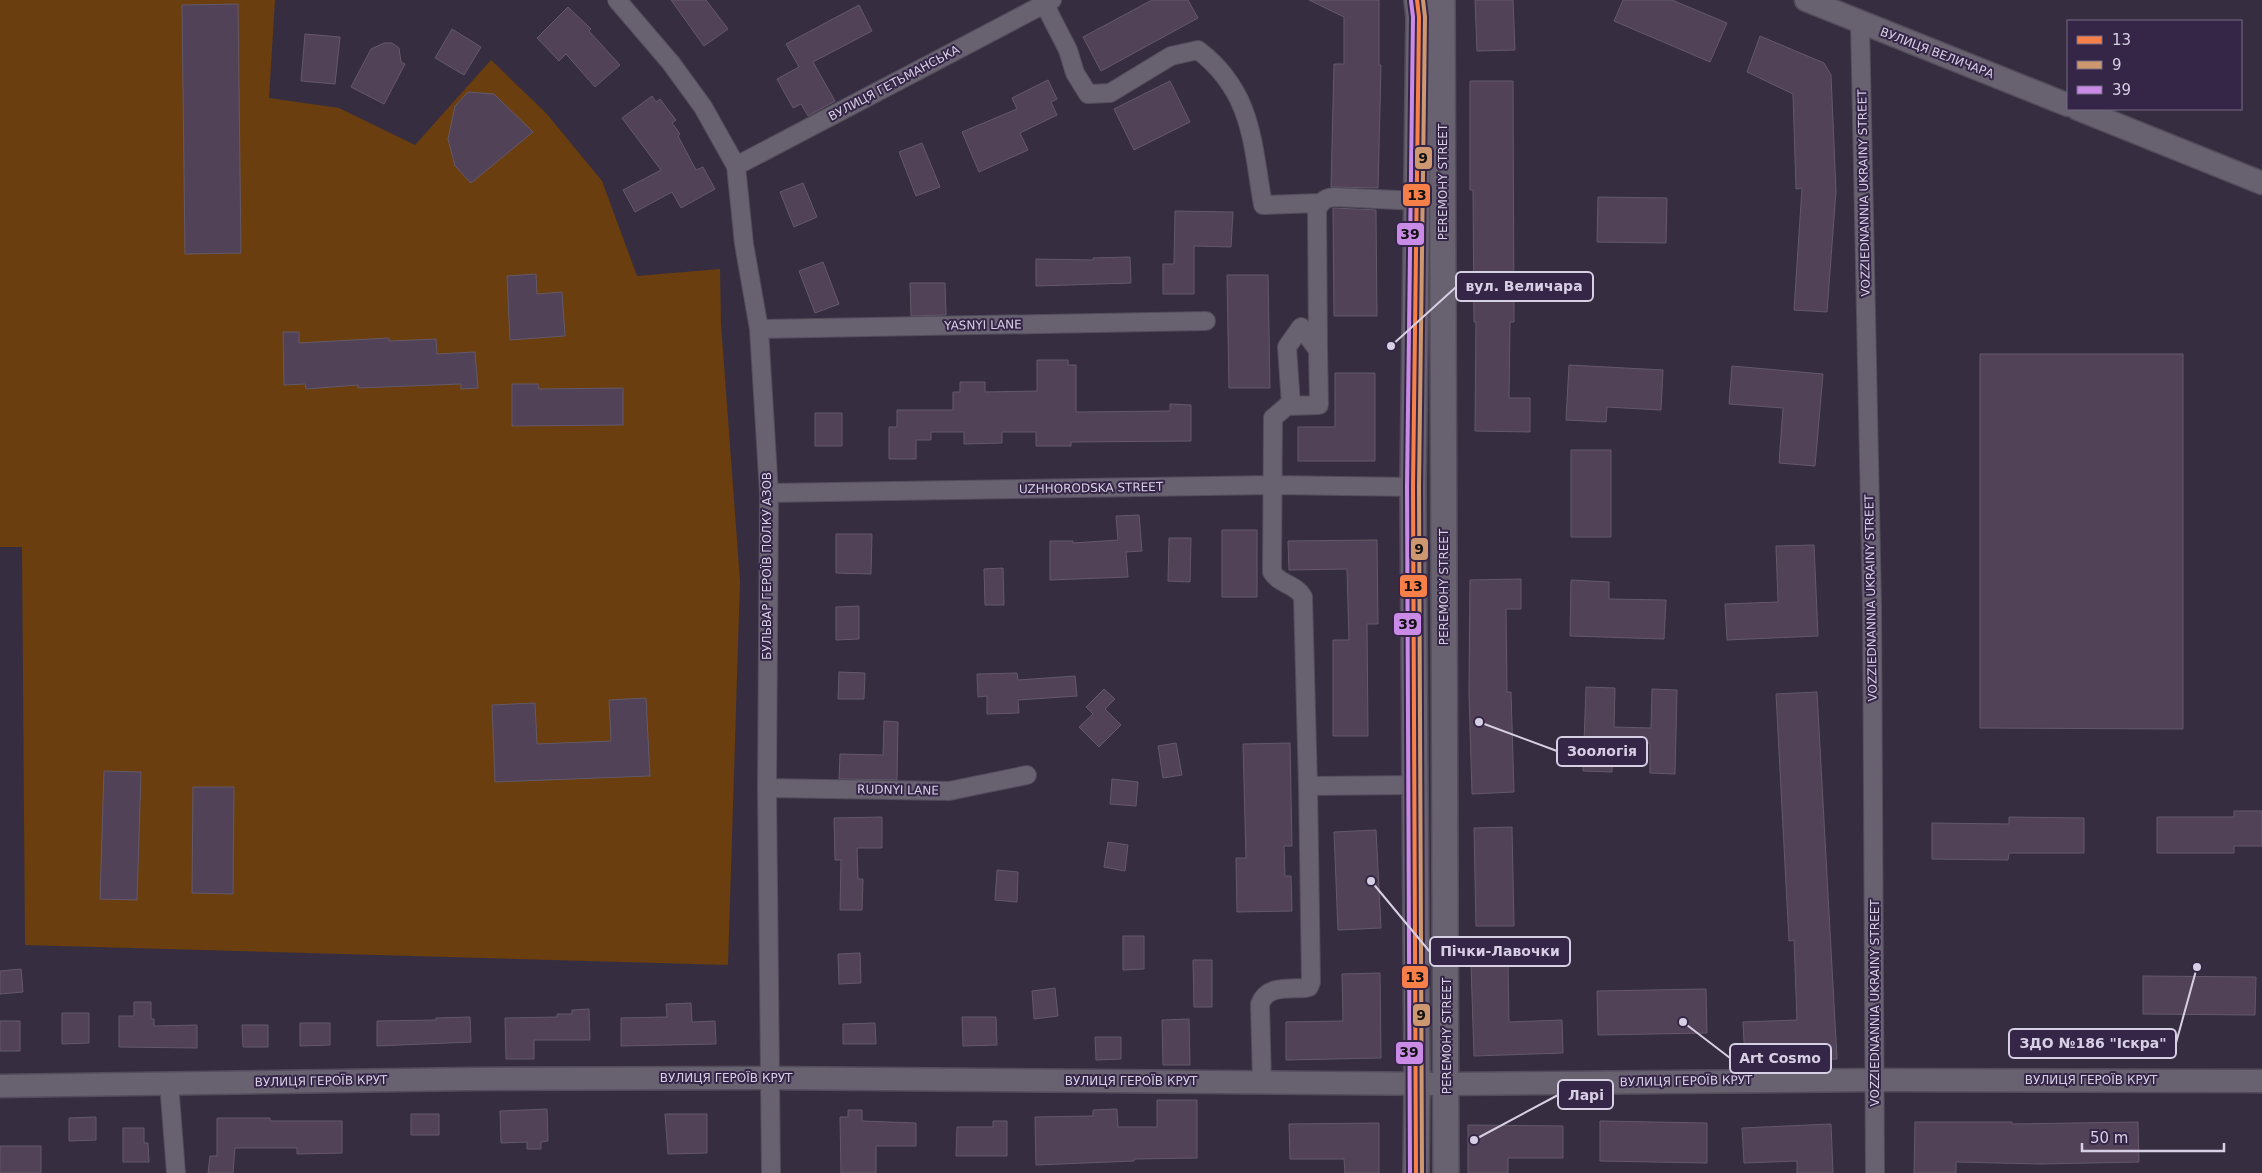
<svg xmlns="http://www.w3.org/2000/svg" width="2262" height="1173" viewBox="0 0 2262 1173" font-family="'DejaVu Sans',sans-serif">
  <rect width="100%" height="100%" fill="#362e40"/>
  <!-- green -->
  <path fill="#6a3e0e" d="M 0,0 L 275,0 L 269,98 L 339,108 L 415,145 L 491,60 L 546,113 L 602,181 L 637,276 L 720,269 L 721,324 L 740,581 L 728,965 L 25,945 L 22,547 L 0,547 Z"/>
  <!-- building -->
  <path fill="#524258" stroke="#635968" d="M 671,0 L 706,0 L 728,29 L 704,46 Z
    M 1152,0 L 1188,0 L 1198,18 L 1101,71 L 1083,37 Z
    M 1309,0 L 1379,0 L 1379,65 L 1381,65 L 1378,188 L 1331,187 L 1334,64 L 1344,64 L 1344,17 Z
    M 1475,0 L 1513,0 L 1515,50 L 1477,51 Z
    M 1623,0 L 1672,0 L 1727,23 L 1710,62 L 1614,21 Z
    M 238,4 L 241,253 L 185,254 L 182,5 Z
    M 859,5 L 872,31 L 813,62 L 835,101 L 808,116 L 801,104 L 793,108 L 777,79 L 799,67 L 786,44 Z
    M 568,7 L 591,29 L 589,31 L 620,65 L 595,87 L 566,54 L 559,61 L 537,38 Z
    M 452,29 L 481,47 L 464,75 L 435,58 Z
    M 305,34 L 340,37 L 335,84 L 301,81 Z
    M 1760,36 L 1824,63 L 1831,75 L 1836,191 L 1827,312 L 1794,310 L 1802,188 L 1796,189 L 1793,94 L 1747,72 Z
    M 384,43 L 392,43 L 399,48 L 401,62 L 405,64 L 384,104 L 351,87 L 371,49 Z
    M 1048,80 L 1057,99 L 1051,102 L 1057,115 L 1020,133 L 1028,150 L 979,172 L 962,132 L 1017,109 L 1012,98 Z
    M 1170,81 L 1190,122 L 1134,150 L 1114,109 Z
    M 1470,81 L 1513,81 L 1514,322 L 1510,322 L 1509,398 L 1530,398 L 1530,432 L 1475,431 L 1476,322 L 1474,322 L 1473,190 L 1470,190 Z
    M 468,92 L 494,94 L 533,132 L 471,183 L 455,166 L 448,139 L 455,106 Z
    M 652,96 L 656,102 L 660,99 L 676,120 L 672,123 L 680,134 L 678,136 L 696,170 L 703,167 L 715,189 L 681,208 L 672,192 L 635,212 L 623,190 L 661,170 L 622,118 Z
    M 922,143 L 940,187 L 916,196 L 899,152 Z
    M 803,183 L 817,217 L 794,227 L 780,192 Z
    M 1598,197 L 1667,198 L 1666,243 L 1597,242 Z
    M 1333,208 L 1376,210 L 1377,316 L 1334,316 Z
    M 1175,211 L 1233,212 L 1231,247 L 1194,246 L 1194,294 L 1163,294 L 1163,264 L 1174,264 Z
    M 1130,257 L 1131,283 L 1036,286 L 1036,259 L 1093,260 L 1093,258 Z
    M 823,262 L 839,304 L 815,313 L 799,271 Z
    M 536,274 L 537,294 L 562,292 L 565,336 L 510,340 L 507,276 Z
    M 1227,275 L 1268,275 L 1270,388 L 1229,388 Z
    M 910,283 L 945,283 L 946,315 L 911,316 Z
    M 283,332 L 299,332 L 299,343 L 389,338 L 389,341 L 436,339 L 437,354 L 475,352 L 478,388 L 461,389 L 461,384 L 358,388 L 358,385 L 306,389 L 305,384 L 284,385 Z
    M 1980,354 L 2183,354 L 2183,729 L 1980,728 Z
    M 1037,360 L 1068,360 L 1068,365 L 1076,365 L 1076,412 L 1170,411 L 1170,404 L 1191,405 L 1191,441 L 1071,442 L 1071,446 L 1036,446 L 1036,432 L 1002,432 L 1002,443 L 964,444 L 964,432 L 931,432 L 931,440 L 916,440 L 916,459 L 889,459 L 889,427 L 897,427 L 897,410 L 953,410 L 953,392 L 960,392 L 960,382 L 985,382 L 985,392 L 1037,391 Z
    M 1569,365 L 1663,370 L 1661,410 L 1607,407 L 1606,422 L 1566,420 Z
    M 1732,366 L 1823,374 L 1815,466 L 1779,463 L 1783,408 L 1729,404 Z
    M 1335,373 L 1375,373 L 1375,461 L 1298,461 L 1298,427 L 1335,427 Z
    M 512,384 L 538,384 L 539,389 L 623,388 L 623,425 L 512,426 Z
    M 815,413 L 842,413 L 842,446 L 815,446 Z
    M 1571,450 L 1611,450 L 1611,537 L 1571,537 Z
    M 1139,515 L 1142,551 L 1126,552 L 1128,577 L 1050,580 L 1050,541 L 1073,541 L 1073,543 L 1118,540 L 1116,516 Z
    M 1222,530 L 1257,530 L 1257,597 L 1222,597 Z
    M 836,534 L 872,534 L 871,574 L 836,573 Z
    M 1169,538 L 1191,538 L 1190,582 L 1168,581 Z
    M 1377,540 L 1378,624 L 1367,624 L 1368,736 L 1333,736 L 1333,640 L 1349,640 L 1347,569 L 1289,570 L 1288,541 Z
    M 1814,545 L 1818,636 L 1727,640 L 1725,604 L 1778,602 L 1776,546 Z
    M 1003,568 L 1004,605 L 985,605 L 984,569 Z
    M 1521,579 L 1521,609 L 1506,609 L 1507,692 L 1511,692 L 1514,792 L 1472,794 L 1469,693 L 1470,580 Z
    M 1571,580 L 1609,582 L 1609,599 L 1666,600 L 1664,639 L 1570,636 Z
    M 859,606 L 859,639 L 836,640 L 836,607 Z
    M 839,672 L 865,673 L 864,699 L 838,699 Z
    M 1017,673 L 1018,680 L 1075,676 L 1077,696 L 1018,700 L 1019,713 L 987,714 L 987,696 L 978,697 L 977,674 Z
    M 1586,687 L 1615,688 L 1614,727 L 1651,728 L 1652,689 L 1677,690 L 1675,774 L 1650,773 L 1650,743 L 1613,742 L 1612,772 L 1583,771 Z
    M 1104,689 L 1115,699 L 1105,709 L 1121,725 L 1099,747 L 1079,727 L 1093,714 L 1086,707 Z
    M 1817,692 L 1837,1059 L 1745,1062 L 1743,1022 L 1797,1020 L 1794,940 L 1789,941 L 1776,694 Z
    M 646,698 L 650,776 L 495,782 L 492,705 L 535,703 L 537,744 L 611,741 L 609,700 Z
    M 884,721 L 898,722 L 897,780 L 839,779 L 840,754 L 883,755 Z
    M 1176,743 L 1182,775 L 1163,778 L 1158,746 Z
    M 1290,743 L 1292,846 L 1284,846 L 1285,876 L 1291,876 L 1292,911 L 1237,912 L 1236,858 L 1246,858 L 1243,744 Z
    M 104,771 L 141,772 L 137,900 L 100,899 Z
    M 1112,779 L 1138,782 L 1136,806 L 1110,804 Z
    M 193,787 L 234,787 L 233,894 L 192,893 Z
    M 2234,811 L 2262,811 L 2262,846 L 2234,846 L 2234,853 L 2157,853 L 2157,817 L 2234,817 Z
    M 882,817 L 882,848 L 857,848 L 858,879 L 863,879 L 862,910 L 840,910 L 841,860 L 835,860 L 834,818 Z
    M 2009,817 L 2084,818 L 2084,853 L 2009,853 L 2008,860 L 1932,859 L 1932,823 L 2009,824 Z
    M 1512,827 L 1514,926 L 1476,926 L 1474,828 Z
    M 1376,830 L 1381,928 L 1338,930 L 1334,832 Z
    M 1108,842 L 1128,845 L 1125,871 L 1104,867 Z
    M 997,870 L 1018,872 L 1017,902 L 995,900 Z
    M 1123,936 L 1144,936 L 1144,969 L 1123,970 Z
    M 860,953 L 861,983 L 839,984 L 838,954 Z
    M 1193,960 L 1212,960 L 1212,1007 L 1194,1007 Z
    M 1508,964 L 1509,1022 L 1562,1020 L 1563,1053 L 1474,1056 L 1471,965 Z
    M 21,969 L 23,992 L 0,994 L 0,971 Z
    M 1380,973 L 1381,1058 L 1286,1060 L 1286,1022 L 1343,1021 L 1342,974 Z
    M 2143,976 L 2256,977 L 2255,1015 L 2143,1014 Z
    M 1055,988 L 1058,1016 L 1034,1019 L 1032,991 Z
    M 1706,989 L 1707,1033 L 1598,1035 L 1597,991 Z
    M 134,1002 L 151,1002 L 151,1019 L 154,1019 L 154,1026 L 197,1025 L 197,1048 L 119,1047 L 119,1016 L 134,1016 Z
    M 691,1003 L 692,1022 L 715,1021 L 716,1044 L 621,1046 L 621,1018 L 667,1017 L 666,1004 Z
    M 589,1009 L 590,1040 L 534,1040 L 534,1059 L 506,1059 L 505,1018 L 557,1017 L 557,1014 L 572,1014 L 572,1010 Z
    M 62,1013 L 89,1013 L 89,1043 L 62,1044 Z
    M 470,1017 L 471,1042 L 377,1046 L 377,1021 L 436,1020 L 436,1018 Z
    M 962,1017 L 996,1017 L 997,1045 L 963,1046 Z
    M 1189,1019 L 1190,1065 L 1163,1065 L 1162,1020 Z
    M 0,1021 L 20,1021 L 20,1051 L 0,1051 Z
    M 300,1023 L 330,1023 L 330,1045 L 300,1046 Z
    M 875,1023 L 876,1044 L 843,1044 L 843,1024 Z
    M 242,1025 L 268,1025 L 268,1047 L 243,1047 Z
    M 1095,1037 L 1121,1037 L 1121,1059 L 1096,1060 Z
    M 1157,1100 L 1197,1100 L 1197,1158 L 1134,1159 L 1134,1161 L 1036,1165 L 1035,1117 L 1093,1116 L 1093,1110 L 1117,1109 L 1118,1127 L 1157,1127 Z
    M 547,1109 L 548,1141 L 541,1142 L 541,1149 L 527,1149 L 527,1142 L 501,1143 L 500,1111 Z
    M 848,1110 L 862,1110 L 862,1121 L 916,1123 L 916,1146 L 876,1146 L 876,1173 L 841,1173 L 840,1117 L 848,1117 Z
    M 411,1114 L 439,1114 L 439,1135 L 411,1135 Z
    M 665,1114 L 707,1114 L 707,1153 L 668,1154 Z
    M 96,1117 L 96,1140 L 69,1141 L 69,1118 Z
    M 217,1118 L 270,1118 L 270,1121 L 342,1121 L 342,1153 L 297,1154 L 297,1148 L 235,1148 L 233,1173 L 208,1173 L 210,1156 L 217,1156 Z
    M 993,1121 L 1007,1121 L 1007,1156 L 956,1156 L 957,1127 L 993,1127 Z
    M 1600,1121 L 1707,1123 L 1707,1163 L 1600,1161 Z
    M 1915,1122 L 2012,1122 L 2012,1124 L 2138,1122 L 2139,1162 L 2040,1164 L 1956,1162 L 1956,1173 L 1914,1173 Z
    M 1379,1123 L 1379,1173 L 1345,1173 L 1344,1159 L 1290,1159 L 1289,1124 Z
    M 1831,1124 L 1833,1173 L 1797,1173 L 1797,1161 L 1744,1163 L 1742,1128 Z
    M 1468,1125 L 1563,1126 L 1563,1158 L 1508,1158 L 1508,1173 L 1468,1173 Z
    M 123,1128 L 144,1128 L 144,1143 L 148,1143 L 149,1162 L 123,1162 Z
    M 0,1146 L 41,1146 L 41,1173 L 0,1173 Z"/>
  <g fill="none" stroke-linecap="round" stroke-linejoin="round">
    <!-- minor casing -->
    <g stroke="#524c5b" stroke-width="20">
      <path id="minor" d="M 617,0 L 671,63 L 703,107 L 736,166 L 744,244 L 759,329 L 769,493 L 767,788 L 771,1173
        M 1046,3 L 1049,13 L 1068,50 L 1075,73 L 1088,94 L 1110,93 L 1171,56 L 1198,50 C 1253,92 1252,143 1263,205 L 1321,203
        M 1860,23 L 1872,606 L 1875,1173
        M 736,166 L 1052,0
        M 759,329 L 1206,321
        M 1318,350 L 1317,209 C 1322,201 1325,198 1334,197 L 1418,201
        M 1291,405 L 1287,347 L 1301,327 L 1318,350 L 1319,405 L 1287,406 L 1273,418 L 1272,572 C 1280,585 1296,584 1303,597 L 1308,786
        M 769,493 L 1272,485 L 1413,487
        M 767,788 L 949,791 L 1027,775
        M 1262,1082 L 1260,1004 C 1267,985 1288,989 1305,988 L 1309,987 L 1311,982 L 1308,786 L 1416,785
        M 169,1083 L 176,1173"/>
    </g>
    <!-- tertiary casing -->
    <g stroke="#524c5b" stroke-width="25">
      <path id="tertiary" d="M 1806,0 L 2068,105
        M 2078,109 L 2262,183
        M 0,1086 L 470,1079 L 770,1078 L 1447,1084 L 1876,1080 L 2262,1081"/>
    </g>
    <!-- secondary casing -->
    <g stroke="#524c5b" stroke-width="28">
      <path id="secondary" d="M 1442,0 L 1446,1173
        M 1416,1173 L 1417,1083 L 1413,487 L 1419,17 L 1417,0"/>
    </g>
    <!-- minor -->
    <use href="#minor" stroke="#676170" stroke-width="18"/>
    <!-- tertiary -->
    <use href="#tertiary" stroke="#676170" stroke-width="22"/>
    <!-- secondary -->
    <use href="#secondary" stroke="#676170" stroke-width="25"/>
    <!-- bus-1 casing -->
    <g stroke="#352648" stroke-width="8">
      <path id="bus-1" d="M 1416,1173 L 1413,487 L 1419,17 L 1417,0"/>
    </g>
    <!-- bus-2 casing -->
    <g stroke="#352648" stroke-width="8">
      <path id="bus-2" d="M 1422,1173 L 1419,487 L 1425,17 L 1423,0"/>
    </g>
    <!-- bus-3 casing -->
    <g stroke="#352648" stroke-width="8">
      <path id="bus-3" d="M 1410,1173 L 1407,487 L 1413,17 L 1411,1"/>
    </g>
    <!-- bus-1 -->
    <use href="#bus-1" stroke="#f78048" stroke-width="4"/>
    <!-- bus-2 -->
    <use href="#bus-2" stroke="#cd976f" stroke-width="4"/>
    <!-- bus-3 -->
    <use href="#bus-3" stroke="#ca8be6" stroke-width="4"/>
  </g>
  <g text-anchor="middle" stroke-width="4" stroke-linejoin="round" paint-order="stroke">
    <!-- street labels -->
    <g font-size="12" fill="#d7cfe4" stroke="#352648">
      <text transform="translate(1937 53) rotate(21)" y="4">ВУЛИЦЯ ВЕЛИЧАРА</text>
      <text transform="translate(894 83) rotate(-28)" y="4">ВУЛИЦЯ ГЕТЬМАНСЬКА</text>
      <text transform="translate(1443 182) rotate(-90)" y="4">PEREMOHY STREET</text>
      <text transform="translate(1864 193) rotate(-91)" y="4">VOZZIEDNANNIA UKRAINY STREET</text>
      <text transform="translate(983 325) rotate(-1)" y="4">YASNYI LANE</text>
      <text transform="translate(1091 488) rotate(-1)" y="4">UZHHORODSKA STREET</text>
      <text transform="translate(767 566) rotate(-90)" y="4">БУЛЬВАР ГЕРОЇВ ПОЛКУ АЗОВ</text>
      <text transform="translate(1444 587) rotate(-90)" y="4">PEREMOHY STREET</text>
      <text transform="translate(1871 598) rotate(-91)" y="4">VOZZIEDNANNIA UKRAINY STREET</text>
      <text transform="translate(898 790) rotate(1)" y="4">RUDNYI LANE</text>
      <text transform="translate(1875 1003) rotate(-90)" y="4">VOZZIEDNANNIA UKRAINY STREET</text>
      <text transform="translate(1447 1036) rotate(-90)" y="4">PEREMOHY STREET</text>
      <text x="726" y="1082">ВУЛИЦЯ ГЕРОЇВ КРУТ</text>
      <text x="2091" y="1084">ВУЛИЦЯ ГЕРОЇВ КРУТ</text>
      <text transform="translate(321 1081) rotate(-1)" y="4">ВУЛИЦЯ ГЕРОЇВ КРУТ</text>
      <text x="1131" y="1085">ВУЛИЦЯ ГЕРОЇВ КРУТ</text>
      <text transform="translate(1686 1081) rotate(-1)" y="4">ВУЛИЦЯ ГЕРОЇВ КРУТ</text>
    </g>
  </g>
  <!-- callouts -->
  <path fill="none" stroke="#d7cfe4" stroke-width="2" d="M1391 346L1456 287M1479 722L1557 751M1371 881L1430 952M2197 967L2176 1043M1683 1022L1730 1058M1474 1140L1558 1095"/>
  <g fill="#d7cfe4" stroke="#352648" stroke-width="2">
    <circle cx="1391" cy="346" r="5"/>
    <circle cx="1479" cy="722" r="5"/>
    <circle cx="1371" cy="881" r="5"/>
    <circle cx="2197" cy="967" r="5"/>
    <circle cx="1683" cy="1022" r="5"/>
    <circle cx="1474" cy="1140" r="5"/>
  </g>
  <g fill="#352648" stroke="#d7cfe4" stroke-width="2">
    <rect x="1456" y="272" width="137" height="29" rx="5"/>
    <rect x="1557" y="737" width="90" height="29" rx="5"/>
    <rect x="1430" y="937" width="140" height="29" rx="5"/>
    <rect x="2009" y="1029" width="167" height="29" rx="5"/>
    <rect x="1730" y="1044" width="101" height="29" rx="5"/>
    <rect x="1558" y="1080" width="55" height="29" rx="5"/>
  </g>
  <g font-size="14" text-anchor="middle" font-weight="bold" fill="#d7cfe4">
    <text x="1524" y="291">вул. Величара</text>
    <text x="1602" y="756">Зоологія</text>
    <text x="1500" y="956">Пічки-Лавочки</text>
    <text x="2093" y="1048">ЗДО №186 "Іскра"</text>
    <text x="1780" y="1063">Art Cosmo</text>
    <text x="1586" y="1100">Ларі</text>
  </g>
  <g stroke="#352648" stroke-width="2">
    <rect x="1414" y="146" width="19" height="24" rx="5" fill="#cd976f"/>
    <rect x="1402" y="183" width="29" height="24" rx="5" fill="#f78048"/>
    <rect x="1396" y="222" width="29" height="24" rx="5" fill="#ca8be6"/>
    <rect x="1410" y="537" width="19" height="24" rx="5" fill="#cd976f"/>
    <rect x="1399" y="574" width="29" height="24" rx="5" fill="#f78048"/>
    <rect x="1393" y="612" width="29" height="24" rx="5" fill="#ca8be6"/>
    <rect x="1401" y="965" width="28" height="24" rx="5" fill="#f78048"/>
    <rect x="1412" y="1003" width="19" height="24" rx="5" fill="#cd976f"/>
    <rect x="1395" y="1041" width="29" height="24" rx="5" fill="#ca8be6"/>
  </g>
  <g font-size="14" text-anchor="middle" font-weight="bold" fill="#111">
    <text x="1423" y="163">9</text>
    <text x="1417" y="200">13</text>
    <text x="1410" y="239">39</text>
    <text x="1419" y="554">9</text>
    <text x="1413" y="591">13</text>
    <text x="1408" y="629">39</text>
    <text x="1415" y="982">13</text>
    <text x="1421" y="1020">9</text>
    <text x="1409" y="1057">39</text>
  </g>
  <!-- legend -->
  <rect x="2067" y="20" width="175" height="90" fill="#352648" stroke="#766a86"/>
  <rect x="2077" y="36" width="25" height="8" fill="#f78048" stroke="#766a86"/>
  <text x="2112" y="45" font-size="15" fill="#d7cfe4">13</text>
  <rect x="2077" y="61" width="25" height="8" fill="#cd976f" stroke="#766a86"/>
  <text x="2112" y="70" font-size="15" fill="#d7cfe4">9</text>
  <rect x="2077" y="86" width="25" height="8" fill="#ca8be6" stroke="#766a86"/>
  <text x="2112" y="95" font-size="15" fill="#d7cfe4">39</text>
  <!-- scale -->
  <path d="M2082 1143v8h142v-8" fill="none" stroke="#d7cfe4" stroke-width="2.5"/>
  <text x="2090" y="1143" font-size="15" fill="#d7cfe4" stroke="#352648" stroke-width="4" paint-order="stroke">50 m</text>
</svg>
